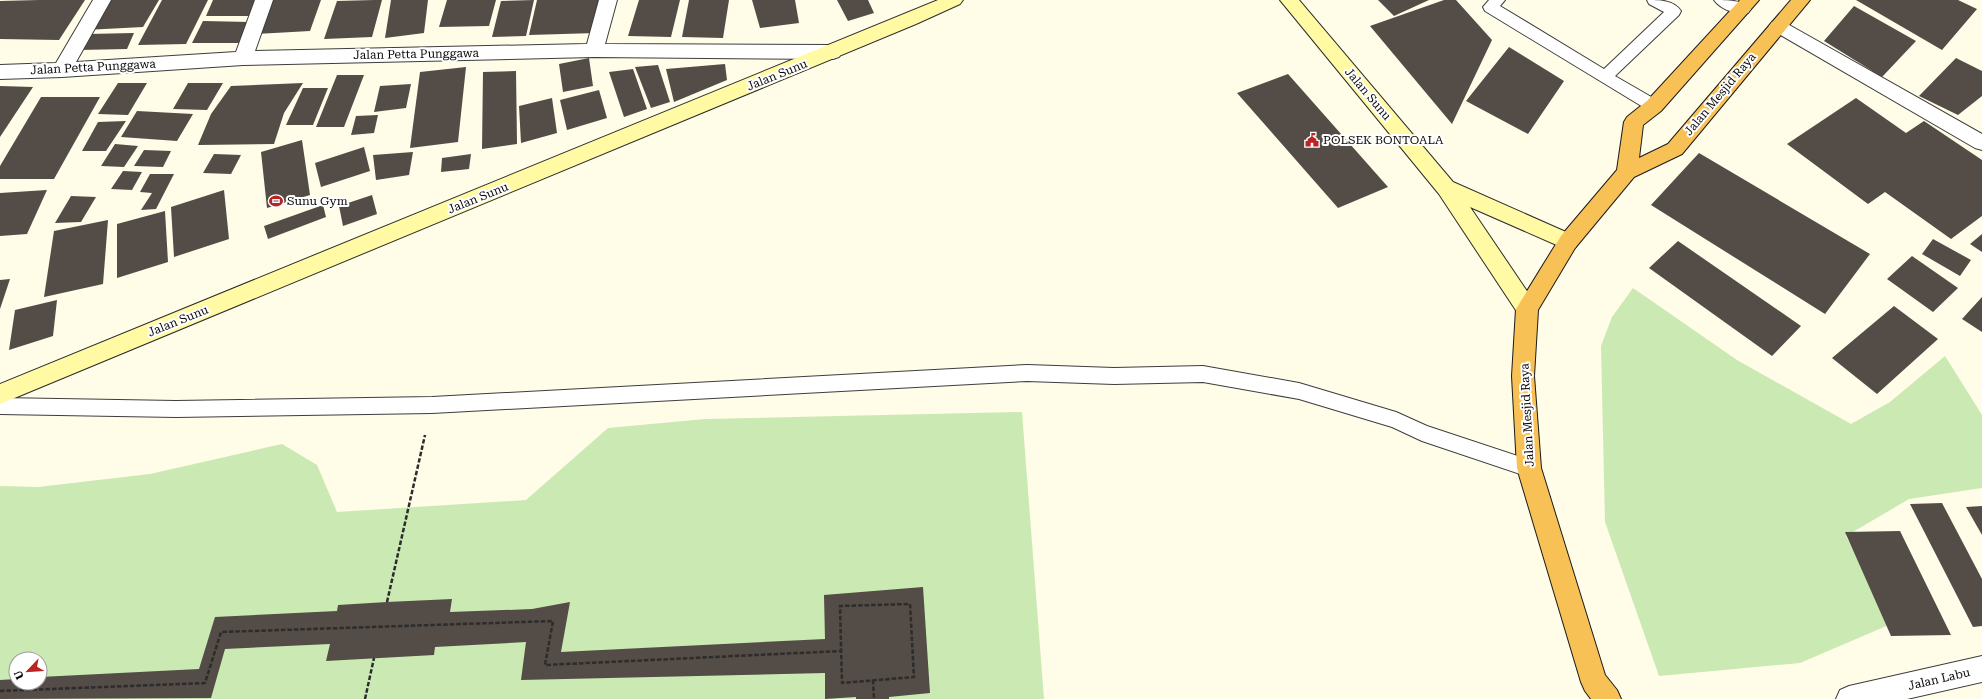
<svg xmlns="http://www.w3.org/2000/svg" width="1982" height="699" viewBox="0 0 1982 699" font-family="'Roboto Serif',serif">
  <rect width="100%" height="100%" fill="#fffce8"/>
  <!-- green -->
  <path fill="#cbe9b2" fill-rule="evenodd" d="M 1633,288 L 1737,360 L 1851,424 L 1890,402 L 1945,356 L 1982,415 L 1982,488 L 1909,499 L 1846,536 L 1891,624 L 1800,663 L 1659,676 L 1605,522 L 1601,346 L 1612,317 Z
    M 1022,412 L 1044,699 L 0,699 L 0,486 L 38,487 L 150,474 L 282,444 L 317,465 L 337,512 L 526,500 L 608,428 L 705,419 ZM 16,659 L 40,659 L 40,683 L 16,683 Z"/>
  <!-- building -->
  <path fill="#534c47" d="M 39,0 L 85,0 L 59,40 L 0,39 L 0,1 Z
    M 103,0 L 159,0 L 143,27 L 85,30 Z
    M 162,0 L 208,0 L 186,44 L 138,45 Z
    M 213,0 L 259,0 L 252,16 L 206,16 Z
    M 270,0 L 321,0 L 310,31 L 256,34 Z
    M 374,0 L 382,0 L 372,37 L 324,39 L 337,1 Z
    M 391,0 L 428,0 L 424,33 L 385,38 Z
    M 447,0 L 496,0 L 489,26 L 439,27 Z
    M 534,0 L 526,36 L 492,37 L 501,1 Z
    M 537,0 L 602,0 L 596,33 L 529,35 Z
    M 639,0 L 680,0 L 671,37 L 628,36 Z
    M 689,0 L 729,0 L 723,38 L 682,37 Z
    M 752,0 L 795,0 L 799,23 L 760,28 Z
    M 837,0 L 868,0 L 874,13 L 848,21 Z
    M 1378,0 L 1429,0 L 1394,16 Z
    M 1444,0 L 1456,0 L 1492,40 L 1452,124 L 1370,26 Z
    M 1856,0 L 1958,0 L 1977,9 L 1942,50 Z
    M 1854,6 L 1916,41 L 1882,77 L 1824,41 Z
    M 203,21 L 250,22 L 241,43 L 192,43 Z
    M 134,33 L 127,49 L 79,50 L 88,34 Z
    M 1509,47 L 1564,81 L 1528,134 L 1466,101 Z
    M 589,58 L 593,86 L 563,92 L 559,64 Z
    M 1956,58 L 1982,71 L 1982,96 L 1958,115 L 1919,96 Z
    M 725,64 L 727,80 L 674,102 L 666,69 Z
    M 658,65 L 670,102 L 651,108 L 635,67 Z
    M 466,67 L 458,142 L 410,148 L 420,72 Z
    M 633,69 L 647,109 L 624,117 L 609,72 Z
    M 516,71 L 517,144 L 482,149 L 483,72 Z
    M 1288,74 L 1388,187 L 1338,208 L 1237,93 Z
    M 337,75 L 364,75 L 344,127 L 316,127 Z
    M 118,83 L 147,83 L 128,115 L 98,114 Z
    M 188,83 L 223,83 L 207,110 L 173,109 Z
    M 303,83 L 284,113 L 274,144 L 198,145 L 211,114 L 231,86 Z
    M 411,84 L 406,108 L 374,112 L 380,86 Z
    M 0,86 L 33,87 L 0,137 Z
    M 303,88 L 328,88 L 313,125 L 286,125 Z
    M 599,90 L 607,118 L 567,130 L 560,100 Z
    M 41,97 L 100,97 L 54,179 L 0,179 L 0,166 Z
    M 552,98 L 557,133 L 521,143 L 519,106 Z
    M 1856,98 L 1906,133 L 1924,121 L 1982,160 L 1982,216 L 1951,239 L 1885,192 L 1868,204 L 1787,144 Z
    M 137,111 L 193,114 L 177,141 L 121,137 Z
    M 378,115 L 374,133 L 351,135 L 356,116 Z
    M 126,121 L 106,151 L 82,151 L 98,122 Z
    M 302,140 L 310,195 L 267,208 L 261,152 Z
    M 115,144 L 138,146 L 124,167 L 101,166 Z
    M 364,147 L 370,171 L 321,187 L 315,163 Z
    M 144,150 L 171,151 L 163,167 L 134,166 Z
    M 413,152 L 409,175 L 376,180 L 373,155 Z
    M 1699,153 L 1870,254 L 1825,314 L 1651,205 Z
    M 214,154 L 241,155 L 231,174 L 203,173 Z
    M 471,154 L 469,169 L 441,172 L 442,158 Z
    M 123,171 L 142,172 L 132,190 L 111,189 Z
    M 150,174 L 174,174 L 156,209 L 141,210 L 152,193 L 140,192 Z
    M 47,190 L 27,234 L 0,236 L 0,193 Z
    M 224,190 L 229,239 L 174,257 L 171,207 Z
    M 372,195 L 377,214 L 343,226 L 339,206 Z
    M 71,196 L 96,197 L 81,222 L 55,223 Z
    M 323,205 L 326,217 L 268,239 L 264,226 Z
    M 165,211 L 168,262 L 117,278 L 117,224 Z
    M 108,220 L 103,284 L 44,297 L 54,231 Z
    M 1982,234 L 1982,252 L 1970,244 Z
    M 1933,239 L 1971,260 L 1960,276 L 1922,254 Z
    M 1678,241 L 1801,326 L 1772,356 L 1649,268 Z
    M 1912,256 L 1958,288 L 1933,312 L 1887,279 Z
    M 10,279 L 0,309 L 0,280 Z
    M 1982,297 L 1982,332 L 1962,319 Z
    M 57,300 L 53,336 L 9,350 L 15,310 Z
    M 1894,306 L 1938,339 L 1877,394 L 1832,358 Z
    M 1942,503 L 1982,579 L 1982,626 L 1973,627 L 1910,504 Z
    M 1982,506 L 1982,535 L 1966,507 Z
    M 1900,531 L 1951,635 L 1891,636 L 1845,532 Z
    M 923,587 L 930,693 L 889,697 L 889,699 L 856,699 L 856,697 L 825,699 L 825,673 L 521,680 L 526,642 L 435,647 L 434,655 L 326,661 L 330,644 L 225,649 L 211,698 L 0,699 L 0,680 L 16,679 L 16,683 L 40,683 L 40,677 L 199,669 L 215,617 L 337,611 L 338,605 L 387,602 L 452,599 L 450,612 L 532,609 L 570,602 L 561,652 L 825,639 L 824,595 Z"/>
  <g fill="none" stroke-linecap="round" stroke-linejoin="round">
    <!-- service casing -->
    <g stroke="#3d3d3d" stroke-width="2">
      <path id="service" d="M 1489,0 L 1505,0 L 1500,6 L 1604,69 L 1664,12 L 1649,4 L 1647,0 C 1659,0 1674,0 1681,11 L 1679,15 L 1615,76 L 1660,102 L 1662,106 L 1660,110 L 1654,112 L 1648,110 L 1485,11 L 1483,7 Z
        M 1027,365 L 1114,368 L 1203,366 L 1299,383 L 1396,412 L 1427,426 L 1536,462 L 1539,468 L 1536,474 L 1529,477 L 1422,441 L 1392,427 L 1299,399 L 1203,382 L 1114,384 L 1027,381 L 432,413 L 176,417 L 0,414 L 0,398 L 176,401 L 432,397 Z"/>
    </g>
    <!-- minor casing -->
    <g stroke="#3d3d3d" stroke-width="2">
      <path id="minor" d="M 93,0 L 111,0 L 76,62 L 236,52 L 255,0 L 273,0 L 255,51 L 587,44 L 599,0 L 617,0 L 605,44 L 833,45 L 839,47 L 842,52 L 839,57 L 833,59 L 594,57 L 243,65 L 62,77 L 0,79 L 0,65 L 56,63 Z
        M 1714,0 C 1727,0 1744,0 1751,9 L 1748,13 C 1738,16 1720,9 1714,0 Z
        M 1778,20 L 1784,22 L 1982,134 L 1982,150 L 1975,148 L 1772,30 L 1769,26 L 1772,22 Z
        M 1982,656 L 1982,682 L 1907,699 L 1836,699 L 1840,690 L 1849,686 Z"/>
    </g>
    <!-- secondary casing -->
    <g stroke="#2c2c2c" stroke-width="2">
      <path id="secondary" d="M 938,0 L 963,0 L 960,4 L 916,24 L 0,404 L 0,384 Z
        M 1280,0 L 1299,0 L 1453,182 L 1575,236 L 1578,242 L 1575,248 L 1568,250 L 1470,207 L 1535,303 L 1538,309 L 1535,315 L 1527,318 L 1519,315 L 1439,194 Z"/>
    </g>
    <!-- trunk casing -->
    <g stroke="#1b1b1b" stroke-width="2">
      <path id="trunk" d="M 1740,0 L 1759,0 L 1661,111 L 1643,125 L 1639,158 L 1668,144 L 1791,0 L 1810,0 L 1682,154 L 1634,177 L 1575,248 L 1538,310 L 1534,376 L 1541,468 L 1605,675 L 1617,690 L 1621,699 L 1591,699 L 1585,691 L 1581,682 L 1517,468 L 1512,376 L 1516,309 L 1561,236 L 1617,170 L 1624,122 L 1627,117 L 1647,101 Z"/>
    </g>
    <!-- path -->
    <path stroke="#2c2c2c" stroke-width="2.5" stroke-dasharray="4.5 2" stroke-linecap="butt" d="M 387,602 L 425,435
      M 910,604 L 914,677 L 842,683 L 840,606 Z
      M 873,680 L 874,699
      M 0,691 L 205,683 L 221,632 L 553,621 L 545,665 L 841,651
      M 365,699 L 374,658"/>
    <!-- service -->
    <use href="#service" fill="#fff" fill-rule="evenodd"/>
    <!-- minor -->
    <use href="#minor" fill="#fff" fill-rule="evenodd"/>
    <!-- secondary -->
    <use href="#secondary" fill="#fffaa3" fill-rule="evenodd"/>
    <!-- trunk -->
    <use href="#trunk" fill="#f8c156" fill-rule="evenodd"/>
  </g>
  <!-- icons -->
  <defs>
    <g id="civic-bare" transform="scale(1.08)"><path d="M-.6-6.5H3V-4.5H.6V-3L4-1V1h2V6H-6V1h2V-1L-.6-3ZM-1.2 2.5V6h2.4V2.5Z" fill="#bb2422" stroke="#fff" stroke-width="2.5" paint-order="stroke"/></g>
    <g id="stadium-bare" transform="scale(1.08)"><path d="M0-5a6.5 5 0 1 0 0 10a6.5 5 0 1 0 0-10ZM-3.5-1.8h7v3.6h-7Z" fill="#bb2422" stroke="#fff" stroke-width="2.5" paint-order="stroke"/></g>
  </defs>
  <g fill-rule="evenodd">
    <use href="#civic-bare" x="1312" y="140"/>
    <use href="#stadium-bare" x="276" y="201"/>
  </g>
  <g text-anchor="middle" stroke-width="4" stroke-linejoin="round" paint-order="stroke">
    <!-- street labels -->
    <g font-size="12" fill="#0a0a0a" stroke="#fff">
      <text transform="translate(416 54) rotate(-1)" y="4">Jalan Petta Punggawa</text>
      <text transform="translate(93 67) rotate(-3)" y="4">Jalan Petta Punggawa</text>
      <text transform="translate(777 75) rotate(-22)" y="4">Jalan Sunu</text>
      <text transform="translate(1368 94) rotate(50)" y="4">Jalan Sunu</text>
      <text transform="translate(1720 94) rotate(-50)" y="4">Jalan Mesjid Raya</text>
      <text transform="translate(478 198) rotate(-22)" y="4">Jalan Sunu</text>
      <text transform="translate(178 321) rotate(-22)" y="4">Jalan Sunu</text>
      <text transform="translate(1527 415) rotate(-93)" y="4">Jalan Mesjid Raya</text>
      <text transform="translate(1939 679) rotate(-13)" y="4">Jalan Labu</text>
    </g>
    <!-- poi labels -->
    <g font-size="12" fill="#0a0a0a" stroke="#fff" text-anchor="start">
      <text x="1323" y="144">POLSEK BONTOALA</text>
      <text x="287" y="205">Sunu Gym</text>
    </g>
  </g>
  <!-- north arrow -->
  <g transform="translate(28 671) rotate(245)"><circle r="19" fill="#ffffff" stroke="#9d9d9d"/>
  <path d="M0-3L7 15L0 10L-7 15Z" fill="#bb2422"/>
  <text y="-6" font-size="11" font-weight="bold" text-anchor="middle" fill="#0a0a0a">U</text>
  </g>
</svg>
